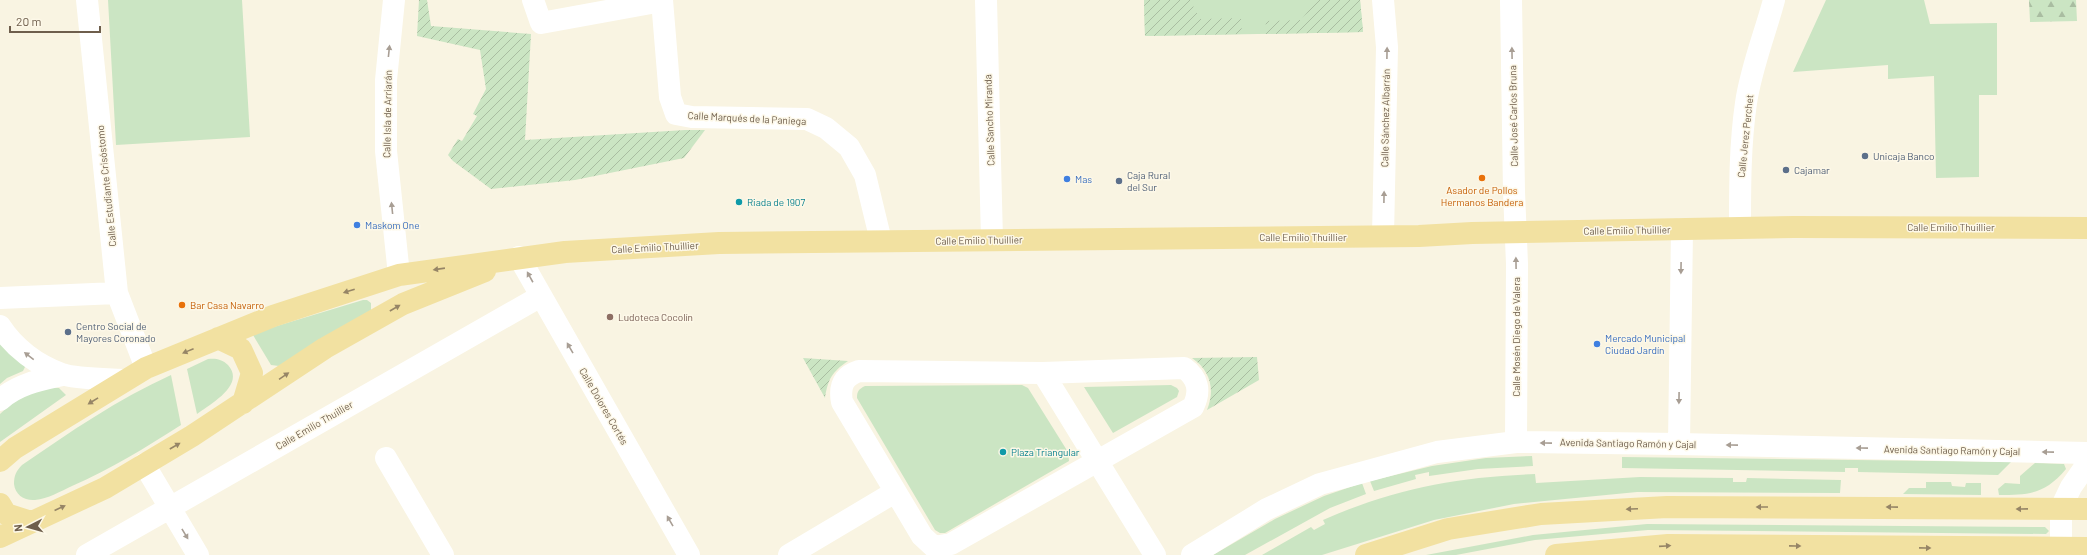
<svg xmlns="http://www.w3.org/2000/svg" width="2087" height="555" viewBox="0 0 2087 555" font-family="Barlow,sans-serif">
  <defs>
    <pattern id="forest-firs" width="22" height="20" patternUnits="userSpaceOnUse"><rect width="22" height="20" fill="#cbe5c3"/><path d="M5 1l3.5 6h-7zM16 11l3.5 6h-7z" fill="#a9bda1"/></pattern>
    <pattern id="garden-furrows" width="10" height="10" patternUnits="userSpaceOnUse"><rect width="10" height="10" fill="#cbe5c3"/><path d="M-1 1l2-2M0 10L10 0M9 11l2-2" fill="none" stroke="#a9bda1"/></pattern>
  </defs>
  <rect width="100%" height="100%" fill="#f9f4e2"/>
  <!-- green -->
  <path fill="#cbe5c3" d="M 108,0 L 242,0 L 250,137 L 116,145 Z
    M 1144,0 L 1360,0 L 1363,32 L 1145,36 Z
    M 1826,0 L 1924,0 L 1930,24 L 1997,23 L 1997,95 L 1979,95 L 1979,177 L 1936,178 L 1934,76 L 1888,79 L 1888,65 L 1793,72 Z
    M 363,300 L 367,300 L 371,303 L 371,310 L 279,366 L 271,365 L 253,335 L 257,332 Z
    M 0,341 L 23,363 L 25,367 L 23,371 L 7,378 L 0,384 Z
    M 208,359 C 215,358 222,359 228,365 C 246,385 210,404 197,414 L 187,369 Z
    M 171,375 L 181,425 C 145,448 111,469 72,486 C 61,491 48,499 35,500 C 25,501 15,495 14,484 C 14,476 16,471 22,465 C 70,432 118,399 171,375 Z
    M 1022,385 L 1028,388 L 1068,452 L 1069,461 L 945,533 L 940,533 L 935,530 L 857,398 C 857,391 859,389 865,386 Z
    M 1171,385 L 1177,388 L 1179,391 L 1177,397 L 1113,433 L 1084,387 Z
    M 46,387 L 59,388 L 66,395 L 0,442 L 0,414 L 24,392 Z
    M 1532,456 L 1533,466 L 1478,469 L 1429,476 L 1429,472 L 1415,475 L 1416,479 L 1374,491 L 1370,481 L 1432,466 L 1486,458 Z
    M 1622,457 L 2011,462 L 1998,475 L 1858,472 L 1858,468 L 1845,468 L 1845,472 L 1622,468 Z
    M 2035,463 L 2064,464 L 2066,469 C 2045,494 2029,495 1999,495 L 1998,489 L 2005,483 L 2020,484 L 2020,476 Z
    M 1535,474 L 1536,483 L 1640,477 L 1733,478 L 1733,482 L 1746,482 L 1747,478 L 1841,480 L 1840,493 L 1637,492 L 1514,504 L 1434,520 L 1322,555 L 1262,555 L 1311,527 L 1314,530 L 1325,524 L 1323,520 C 1395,488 1457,477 1535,474 Z
    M 1926,482 L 1951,482 L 1952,486 L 1965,487 L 1966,483 L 1981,483 L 1981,495 L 1903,494 L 1909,488 L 1926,488 Z
    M 1362,483 L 1366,494 L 1330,508 L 1245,555 L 1213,555 L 1275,519 L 1324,496 Z
    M 1647,524 L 2045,527 L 2049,531 L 2046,534 L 1648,530 L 1535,540 L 1456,555 L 1426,555 L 1533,535 Z"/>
  <!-- forest -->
  <path fill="url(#forest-firs)" d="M 2029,0 L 2076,0 L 2077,21 L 2030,22 Z"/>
  <!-- garden -->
  <path fill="url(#garden-furrows)" d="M 419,0 L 427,0 L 431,26 L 531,34 L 525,140 L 685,130 L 705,130 L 684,158 L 575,180 L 491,189 L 453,161 L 448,155 L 458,139 L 462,141 L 477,116 L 473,114 L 486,89 L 480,50 L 417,36 Z
    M 1144,0 L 1190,0 L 1200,19 L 1241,18 L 1242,34 L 1145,36 Z
    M 1317,0 L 1360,0 L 1363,32 L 1265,34 L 1266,21 L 1301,20 Z
    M 1257,357 L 1259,380 L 1207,410 C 1215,390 1211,371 1192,358 Z
    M 803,358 L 848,361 C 832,372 828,379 825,398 Z"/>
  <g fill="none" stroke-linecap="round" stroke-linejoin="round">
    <!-- minor -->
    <path stroke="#fff" stroke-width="22" d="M 87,0 L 117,293 L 146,368
      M 394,0 L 386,80 L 386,151 L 399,275
      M 533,0 L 541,23 L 662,1
      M 662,0 L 670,97 L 676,114 L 692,117 L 807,119 L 826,128 L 849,147 L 865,175 L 881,241
      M 986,0 L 992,240
      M 1383,0 L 1387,47 L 1383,236
      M 1511,0 L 1514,192 L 1517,264 L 1516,442
      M 1740,228 C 1740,186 1740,144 1746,103 C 1751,68 1765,34 1774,0
      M 519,257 L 689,555
      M 0,298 L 117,293
      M 0,326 C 14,348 37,365 62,374 C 74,379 111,379 126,380
      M 1184,368 C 1198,378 1201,391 1193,407 L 951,544 L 934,547 L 922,536 L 842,402 C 839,386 844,376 859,371 L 1043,373 Z
      M 1043,373 L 1155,555
      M 0,400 C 18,384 40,380 63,375
      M 1679,444 L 1682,229
      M 386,458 L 443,555
      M 144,464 L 198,555
      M 87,555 L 541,296
      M 789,555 L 895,492
      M 1192,555 L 1267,509 L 1320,484 L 1437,452 L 1516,442 L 1679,444 L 2087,453
      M 2064,555 L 2061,547 L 2061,508 L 2071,487 L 2087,464"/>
    <!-- major -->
    <path stroke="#f2e1a1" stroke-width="22" d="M 218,338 L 241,349 L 252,373 L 243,403
      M 0,461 L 15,448 L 146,368 L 273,316 L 399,275 L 565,252 L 719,243 L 1419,236 L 1472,233 L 1794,227 L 2087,228
      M 0,504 L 6,514 L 31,522
      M 0,537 L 105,488 L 192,436 L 325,348 L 403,304 L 485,271
      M 1366,555 L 1448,529 L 1541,514 L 1667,507 L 2087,509
      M 1556,555 L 1668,545 L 2087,548"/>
  </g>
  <!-- one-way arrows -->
  <defs><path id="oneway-solid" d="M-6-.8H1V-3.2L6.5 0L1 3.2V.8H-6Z"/></defs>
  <g fill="#a89e94">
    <use href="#oneway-solid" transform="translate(389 51) rotate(-84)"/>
    <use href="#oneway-solid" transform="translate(1387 53) rotate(-89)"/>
    <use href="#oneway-solid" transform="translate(1512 53) rotate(-91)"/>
    <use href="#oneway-solid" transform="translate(1384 197) rotate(-89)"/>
    <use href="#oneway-solid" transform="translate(392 208) rotate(-96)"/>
    <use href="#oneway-solid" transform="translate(1516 263) rotate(-91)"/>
    <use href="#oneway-solid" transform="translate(1681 268) rotate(91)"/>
    <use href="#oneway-solid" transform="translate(530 277) rotate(-119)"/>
    <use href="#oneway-solid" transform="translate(570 348) rotate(-120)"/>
    <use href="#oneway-solid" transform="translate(29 356) rotate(-142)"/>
    <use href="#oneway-solid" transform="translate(1679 398) rotate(91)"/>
    <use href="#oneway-solid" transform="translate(1546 443) rotate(-179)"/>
    <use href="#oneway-solid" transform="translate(1732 445) rotate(-179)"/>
    <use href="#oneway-solid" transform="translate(1862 448) rotate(-179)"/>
    <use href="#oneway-solid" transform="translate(2048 452) rotate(-179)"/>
    <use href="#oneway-solid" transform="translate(670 521) rotate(-120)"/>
    <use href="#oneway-solid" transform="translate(185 534) rotate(59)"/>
  </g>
  <g fill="#968566">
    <use href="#oneway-solid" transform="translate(439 269) rotate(172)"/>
    <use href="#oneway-solid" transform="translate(349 291) rotate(162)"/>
    <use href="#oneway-solid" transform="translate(395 308) rotate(-30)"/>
    <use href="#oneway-solid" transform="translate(188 351) rotate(158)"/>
    <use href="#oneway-solid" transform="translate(284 376) rotate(-34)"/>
    <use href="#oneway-solid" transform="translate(93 401) rotate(148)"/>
    <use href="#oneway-solid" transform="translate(175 446) rotate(-30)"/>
    <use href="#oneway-solid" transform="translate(1762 507) rotate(180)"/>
    <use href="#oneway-solid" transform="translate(1892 507) rotate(-179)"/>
    <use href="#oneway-solid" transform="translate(60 508) rotate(-25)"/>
    <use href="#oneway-solid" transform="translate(1632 509) rotate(177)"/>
    <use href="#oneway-solid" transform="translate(2022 509) rotate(179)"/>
    <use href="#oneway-solid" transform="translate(1665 546) rotate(-4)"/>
    <use href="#oneway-solid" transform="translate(1795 546) rotate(1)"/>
    <use href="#oneway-solid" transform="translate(1925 548) rotate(1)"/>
  </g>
  <!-- markers -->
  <g fill="#5c6f8a" stroke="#fdf8e8" stroke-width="1.5">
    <circle cx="1865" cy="156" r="4"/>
    <circle cx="1786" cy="170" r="4"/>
    <circle cx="1119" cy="181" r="4"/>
    <circle cx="68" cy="332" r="4"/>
  </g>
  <g fill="#e8710a" stroke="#fdf8e8" stroke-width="1.5">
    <circle cx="1482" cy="178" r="4"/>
    <circle cx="182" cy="305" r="4"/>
  </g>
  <g fill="#3f7fe0" stroke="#fdf8e8" stroke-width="1.5">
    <circle cx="1067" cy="179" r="4"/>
    <circle cx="357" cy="225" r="4"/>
    <circle cx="1597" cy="344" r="4"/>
  </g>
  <g fill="#0f9aa8" stroke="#fdf8e8" stroke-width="1.5">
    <circle cx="739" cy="202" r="4"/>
    <circle cx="1003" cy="452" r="4"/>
  </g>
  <circle fill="#8d6e63" stroke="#fdf8e8" stroke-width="1.5" cx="610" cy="317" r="4"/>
  <g text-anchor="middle" stroke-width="3" stroke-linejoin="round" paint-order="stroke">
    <!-- street labels -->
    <g font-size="10" fill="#6e5e4c" stroke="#fdf8e8">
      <text transform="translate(387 114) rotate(-89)" y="4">Calle Isla de Arriarán</text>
      <text transform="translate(1513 116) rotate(-91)" y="4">Calle José Carlos Bruna</text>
      <text transform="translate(747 118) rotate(3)" y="4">Calle Marqués de la Paniega</text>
      <text transform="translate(1385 118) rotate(-89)" y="4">Calle Sánchez Albarrán</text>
      <text transform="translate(989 120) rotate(-92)" y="4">Calle Sancho Miranda</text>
      <text transform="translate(1745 136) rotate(-84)" y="4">Calle Jerez Perchet</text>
      <text transform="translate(106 186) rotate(-96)" y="4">Calle Estudiante Crisóstomo</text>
      <text x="1951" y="231">Calle Emilio Thuillier</text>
      <text transform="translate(1627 230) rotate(-1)" y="4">Calle Emilio Thuillier</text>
      <text x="1303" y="241">Calle Emilio Thuillier</text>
      <text transform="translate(979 240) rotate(-1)" y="4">Calle Emilio Thuillier</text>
      <text transform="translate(655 247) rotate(-3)" y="4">Calle Emilio Thuillier</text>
      <text transform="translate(1516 337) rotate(-90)" y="4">Calle Mosén Diego de Valera</text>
      <text transform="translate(604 406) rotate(60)" y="4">Calle Dolores Cortés</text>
      <text transform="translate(314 425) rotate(-30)" y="4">Calle Emilio Thuillier</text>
      <text transform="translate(1628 443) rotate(1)" y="4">Avenida Santiago Ramón y Cajal</text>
      <text transform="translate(1952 450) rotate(1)" y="4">Avenida Santiago Ramón y Cajal</text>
    </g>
    <!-- service labels -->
    <g font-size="10" fill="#4e5e75" stroke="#fdf8e8" text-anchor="start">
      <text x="1873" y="160">Unicaja Banco</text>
      <text x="1794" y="174">Cajamar</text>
      <text x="1127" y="179">Caja Rural<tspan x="1127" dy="12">del Sur</tspan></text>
      <text x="76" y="330">Centro Social de<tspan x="76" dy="12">Mayores Coronado</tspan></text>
    </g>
    <!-- shop labels -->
    <g font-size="10" fill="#366cbe" stroke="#fdf8e8" text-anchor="start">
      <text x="1075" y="183">Mas</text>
      <text x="365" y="229">Maskom One</text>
      <text x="1605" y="342">Mercado Municipal<tspan x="1605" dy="12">Ciudad Jardín</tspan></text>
    </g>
    <!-- food labels -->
    <g font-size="10" fill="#c56008" stroke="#fdf8e8">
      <text x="1482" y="194">Asador de Pollos<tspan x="1482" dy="12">Hermanos Bandera</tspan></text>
      <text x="190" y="309" text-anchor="start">Bar Casa Navarro</text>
    </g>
    <!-- culture labels -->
    <g font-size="10" fill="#0d838f" stroke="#fdf8e8" text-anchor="start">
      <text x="747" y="206">Riada de 1907</text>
      <text x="1011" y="456">Plaza Triangular</text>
    </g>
    <!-- education labels -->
    <g font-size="10" fill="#785e54" stroke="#fdf8e8" text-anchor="start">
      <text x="618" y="321">Ludoteca Cocolín</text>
    </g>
  </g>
  <!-- north arrow -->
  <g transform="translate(28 527) rotate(264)" stroke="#fdf8e8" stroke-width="3" paint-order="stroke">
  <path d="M0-3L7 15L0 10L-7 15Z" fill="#6e5e4c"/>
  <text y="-6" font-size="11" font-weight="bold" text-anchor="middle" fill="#6e5e4c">N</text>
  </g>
  <!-- scale -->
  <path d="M10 26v6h90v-6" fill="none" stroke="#6e5e4c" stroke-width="2"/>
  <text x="16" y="26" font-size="12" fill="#6e5e4c" stroke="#fdf8e8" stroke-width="3" paint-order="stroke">20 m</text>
</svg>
